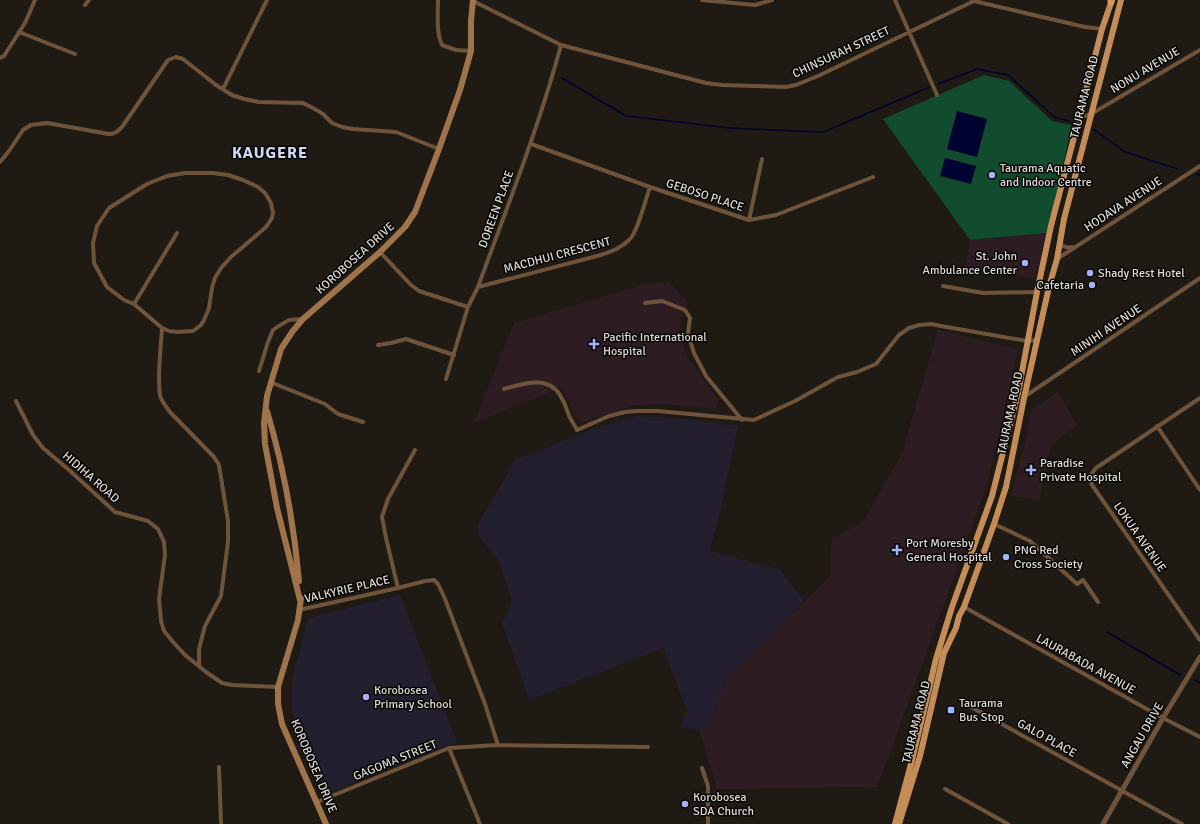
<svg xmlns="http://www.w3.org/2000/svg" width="1200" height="824" viewBox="0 0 1200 824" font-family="Signika,sans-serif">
  <rect width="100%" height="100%" fill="#1f1a14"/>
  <!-- education -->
  <path fill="#231f2f" d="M 636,416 L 676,418 L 738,426 L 718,522 L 709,551 L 779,569 L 804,601 L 725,680 L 713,718 L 699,729 L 680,728 L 687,711 L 663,648 L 529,700 L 502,623 L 512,602 L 499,561 L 478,535 L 478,525 L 515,460 L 598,427 Z
    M 400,595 L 457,742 L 326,794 L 292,712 L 291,683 L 308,618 Z"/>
  <!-- medical -->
  <path fill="#2e1c23" d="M 1046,233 L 1035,279 L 965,268 L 970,240 Z
    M 669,282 L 688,302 L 681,317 L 680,332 L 687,356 L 719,401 L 715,409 L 667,404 L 634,405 L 581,423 L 561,388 L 474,423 L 514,323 L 649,283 Z
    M 938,330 L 1018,349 L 988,482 L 889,756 L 877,787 L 717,789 L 699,729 L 713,718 L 725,680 L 831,575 L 830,562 L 832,539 L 864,520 L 905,448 L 904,446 Z
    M 1058,392 L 1077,425 L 1051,445 L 1039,500 L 1011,496 L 1026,438 L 1031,410 Z"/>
  <!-- green -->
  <path fill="#104c2d" d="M 984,75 L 1009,81 L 1052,121 L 1072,125 L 1049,226 L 1046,233 L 970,240 L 883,119 Z"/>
  <!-- water -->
  <path fill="#00022f" d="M 957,111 L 987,119 L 977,157 L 947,149 Z
    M 945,158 L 976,166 L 971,184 L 940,176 Z"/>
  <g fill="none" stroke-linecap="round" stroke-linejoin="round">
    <!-- stream -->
    <path stroke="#00022f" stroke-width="1.5" d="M 562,78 L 626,116 L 730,128 L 823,132 L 930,87
      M 938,84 L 977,69 L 1008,75 L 1054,117 L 1069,121
      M 1093,129 L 1125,152 L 1178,169
      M 1197,174 L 1200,175
      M 1107,632 L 1180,675
      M 1195,680 L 1200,683"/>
    <!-- minor -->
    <path stroke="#6f543b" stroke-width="4" d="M 438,0 C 438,13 436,33 442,45 L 456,50 L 471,51
      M 702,0 L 755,5 L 772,0
      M 895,0 L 937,95
      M 473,1 L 561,45 L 706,83 L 722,85 L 786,87 L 796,85 L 818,76 L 974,1 L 1085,27 L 1102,29
      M 85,5 L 89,0
      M 19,32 L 75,54
      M 0,58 L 4,56 L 25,23 L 35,0
      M 223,89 L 267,0
      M 1079,118 L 1091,114 L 1200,50
      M 531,144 L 650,187 L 749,220 L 776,215 L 873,177
      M 0,162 L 9,151 L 23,130 L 31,125 L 47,123 L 109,134 C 115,134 118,131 122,127 L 168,60 L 176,57 L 183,59 L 216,85 L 232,95 L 244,99 L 259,102 L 303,103 L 313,108 L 323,114 L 332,123 L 342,127 L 353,129 L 396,132 L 439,149
      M 185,173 L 213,173 L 228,175 L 243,180 L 258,187 L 265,193 L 271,203 L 273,213 L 272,218 L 266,227 L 231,257 L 221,268 L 215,278 L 212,288 L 209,308 L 204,320 L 201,325 L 193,331 L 177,332 L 169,331 L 162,328 L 134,304 L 124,300 L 107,287 L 94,263 L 93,243 L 97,226 L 109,208 L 147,184 L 167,176 Z
      M 749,220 L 762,159
      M 1060,242 C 1061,247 1068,248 1072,247
      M 380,252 L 411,285 L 419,291 L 468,307
      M 1057,259 L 1200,166
      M 943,286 L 983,293 L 1037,292
      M 478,287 L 601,255 C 612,251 621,248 629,240 C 637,234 646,198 650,187
      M 645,303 L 662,301 L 685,310 L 690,318 L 688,334 L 694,353 L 706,376 L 742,420
      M 134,304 L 177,233
      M 162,328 C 161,349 157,374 160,395 C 161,401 166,406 169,411 L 214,457 L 219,465 L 228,521 L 228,542 L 221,596 L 205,626 L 199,649 L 199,665
      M 378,345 L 391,343 L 406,339 L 454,355
      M 259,371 L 268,342 L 273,330 L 277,327 L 289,320 L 303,319
      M 446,379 L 468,307 L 478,287 C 507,207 539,127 561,45
      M 270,382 L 325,404 L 338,414 L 363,422
      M 504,389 C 524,383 551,374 562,399 C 565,403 566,408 568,413 C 570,419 574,424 577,430 L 609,416 L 625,412 L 638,411 L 658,411 L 754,420 L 795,401 L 838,377 L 857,372 L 876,364 L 899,335 L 909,328 L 919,325 L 931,324 L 941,326 L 1027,341 L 1037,340
      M 1024,397 L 1200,278
      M 1200,398 L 1096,468 L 1089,477 L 1092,485 L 1200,640
      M 16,401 L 33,435 L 43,448 L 69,470 L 115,512 L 148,521 L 158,529 L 164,542 L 165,555 L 159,599 L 161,621 L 164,631 L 174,643 L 185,655 L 206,672 L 222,683 L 232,685 L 278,687
      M 1157,426 L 1200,490
      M 994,524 L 1030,541 L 1077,584 L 1083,580 L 1098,602
      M 398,588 L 425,581 L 434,580 L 438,584 L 445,599 L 485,704 L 497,742 L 497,745 L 449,748
      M 964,607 L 1163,718 L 1200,737
      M 299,610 L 398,588 L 386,538 L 382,517 L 388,499 L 415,450
      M 962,702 L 1182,824
      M 497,745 L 648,747
      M 219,767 L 221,824
      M 702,768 L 708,786 L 708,824
      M 945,789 L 1008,824
      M 317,802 L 449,748 L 480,824"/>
    <!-- tertiary -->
    <path stroke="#6f543b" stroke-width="5" d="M 1103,824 L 1163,718 L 1200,657"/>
    <!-- secondary -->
    <path stroke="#9f744b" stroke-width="6" d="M 267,411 C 283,465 294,524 299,581
      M 301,598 L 298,620 L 278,687 L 278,704 L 282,724 L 326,824
      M 300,600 L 277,508 L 265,444 L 264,423 L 267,396 L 281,349 L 292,332 L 303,319 L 380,252 L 405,227 L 415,212 L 439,149 L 460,90 L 471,51 L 471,21 L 473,0"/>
    <!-- primary -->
    <path stroke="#c48d57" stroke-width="6" d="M 895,824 L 912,760 L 936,659 L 952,607 L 992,496 L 1018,393 L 1037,292 L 1051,226 L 1102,29 L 1112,0
      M 899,824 L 920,756 L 944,653 L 956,628 L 959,616 L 964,607 L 994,524 L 1006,487 L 1024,398 L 1049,287 L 1057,259 L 1064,219 L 1121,0"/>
    <!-- trunk -->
    <path stroke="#d5985c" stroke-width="7" d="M 1111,2 L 1111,0"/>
  </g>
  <!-- markers -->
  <g fill="#a4b2fc" stroke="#070604" stroke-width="1.5">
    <circle cx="992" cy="175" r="4"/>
    <circle cx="1025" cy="263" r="4"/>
    <circle cx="1090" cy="273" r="4"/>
    <circle cx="1092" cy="285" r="4"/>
    <path d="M592 338h4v4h4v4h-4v4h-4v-4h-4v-4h4z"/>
    <path d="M1029 464h4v4h4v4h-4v4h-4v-4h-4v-4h4z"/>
    <path d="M895 544h4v4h4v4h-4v4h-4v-4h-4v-4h4z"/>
    <circle cx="1006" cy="557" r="4"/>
    <circle cx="366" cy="697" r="4"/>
    <rect x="947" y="706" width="8" height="8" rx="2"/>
    <circle cx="685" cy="804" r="4"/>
  </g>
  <g text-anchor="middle" stroke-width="3" stroke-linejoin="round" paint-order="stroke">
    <!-- street labels -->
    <g font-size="12" fill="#dcd9d5" stroke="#070604">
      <text transform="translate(841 52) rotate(-25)" y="4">CHINSURAH STREET</text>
      <text transform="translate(1145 70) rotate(-31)" y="4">NONU AVENUE</text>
      <text transform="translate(1084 97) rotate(-76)" y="4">TAURAMA ROAD</text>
      <text transform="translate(705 195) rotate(18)" y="4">GEBOSO PLACE</text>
      <text transform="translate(1123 204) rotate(-33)" y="4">HODAVA AVENUE</text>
      <text transform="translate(496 209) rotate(-70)" y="4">DOREEN PLACE</text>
      <text transform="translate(557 255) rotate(-15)" y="4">MACDHUI CRESCENT</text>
      <text transform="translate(355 258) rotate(-42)" y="4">KOROBOSEA DRIVE</text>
      <text transform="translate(1106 330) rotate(-34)" y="4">MINIHI AVENUE</text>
      <text transform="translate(1010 413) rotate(-78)" y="4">TAURAMA ROAD</text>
      <text transform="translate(91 477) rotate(41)" y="4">HIDIHA ROAD</text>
      <text transform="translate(1140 537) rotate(55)" y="4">LOKUA AVENUE</text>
      <text transform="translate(347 589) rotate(-13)" y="4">VALKYRIE PLACE</text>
      <text transform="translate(1086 664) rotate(29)" y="4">LAURABADA AVENUE</text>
      <text transform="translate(916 722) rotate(-76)" y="4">TAURAMA ROAD</text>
      <text transform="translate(1142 735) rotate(-60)" y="4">ANGAU DRIVE</text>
      <text transform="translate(1047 738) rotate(29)" y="4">GALO PLACE</text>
      <text transform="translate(395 760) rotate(-22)" y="4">GAGOMA STREET</text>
      <text transform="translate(314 766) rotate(67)" y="4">KOROBOSEA DRIVE</text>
    </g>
    <!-- poi labels -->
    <g font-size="12" fill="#dcd9d5" stroke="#070604" text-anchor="start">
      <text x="1000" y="172">Taurama Aquatic<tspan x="1000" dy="14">and Indoor Centre</tspan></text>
      <text x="1017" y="260" text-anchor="end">St. John<tspan x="1017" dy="14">Ambulance Center</tspan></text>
      <text x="1098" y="277">Shady Rest Hotel</text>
      <text x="1084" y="289" text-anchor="end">Cafetaria</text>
      <text x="603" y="341">Pacific International<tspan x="603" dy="14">Hospital</tspan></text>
      <text x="1040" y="467">Paradise<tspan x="1040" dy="14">Private Hospital</tspan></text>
      <text x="906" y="547">Port Moresby<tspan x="906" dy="14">General Hospital</tspan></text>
      <text x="1014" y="554">PNG Red<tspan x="1014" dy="14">Cross Society</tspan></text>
      <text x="374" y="694">Korobosea<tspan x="374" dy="14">Primary School</tspan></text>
      <text x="959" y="707">Taurama<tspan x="959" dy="14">Bus Stop</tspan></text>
      <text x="693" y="801">Korobosea<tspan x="693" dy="14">SDA Church</tspan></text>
    </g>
    <!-- district labels -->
    <g font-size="16" font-weight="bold" letter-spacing="1" fill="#d2d8f5" stroke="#070604">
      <text x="270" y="158">KAUGERE</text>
    </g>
  </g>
</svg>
